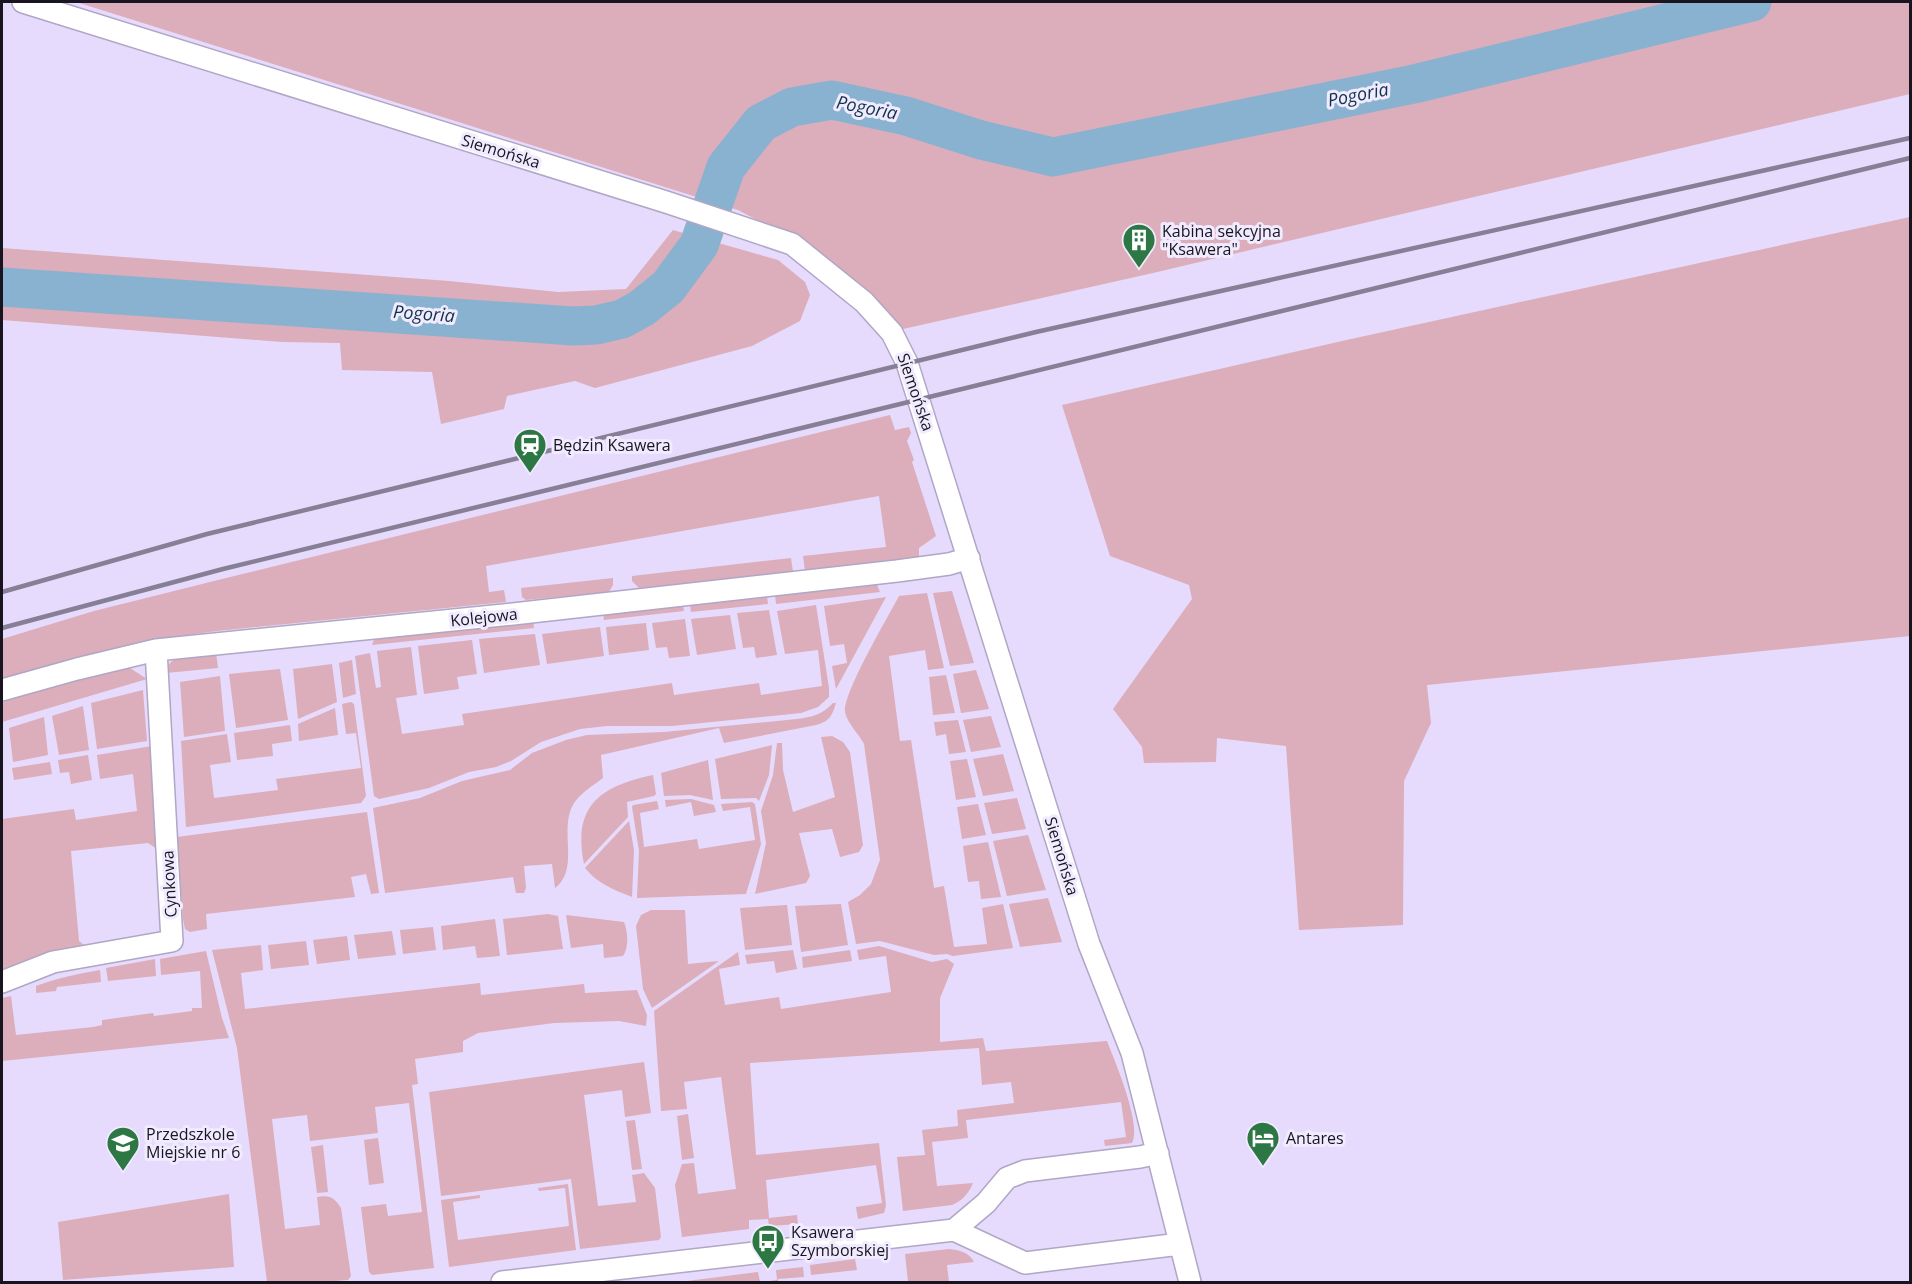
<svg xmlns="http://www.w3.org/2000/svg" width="1912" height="1284" viewBox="0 0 1912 1284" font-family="'Open Sans',sans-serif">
  <rect width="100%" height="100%" fill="#e6dbfc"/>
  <!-- green -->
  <path fill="#dcadba" d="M 76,2 L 1910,2 L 1910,94 L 1153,273 L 903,329 L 795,240 L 738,210 Z
    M 1910,217 L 1910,636 L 1427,685 L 1431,723 L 1404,781 L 1403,925 L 1299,930 L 1286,746 L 1217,738 L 1216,762 L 1144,763 L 1142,747 L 1113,709 L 1192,599 L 1189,585 L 1110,556 L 1062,405 L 1342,341 Z
    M 673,230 L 778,260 L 805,282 L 810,295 L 800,321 L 752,346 L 595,388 L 575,381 L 507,396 L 504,409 L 441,424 L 432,372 L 342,370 L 340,343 L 282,342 L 2,320 L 2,248 L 449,281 L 558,292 L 626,289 Z
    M 890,415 L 895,430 L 909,427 L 911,433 L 907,441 L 914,460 L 912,462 L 936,536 L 919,548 L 919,559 L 805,571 L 803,556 L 886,547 L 879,496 L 486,566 L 489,592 L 504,590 L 506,602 L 217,631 L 144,641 L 93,654 L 2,682 L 2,639 L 94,611 L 222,579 Z
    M 791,558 L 793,572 L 639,588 L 632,581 L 632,576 Z
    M 613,578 L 613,585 L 609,592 L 526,600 L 522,597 L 521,588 Z
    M 874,583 L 877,585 L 880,592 L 776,604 L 775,595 Z
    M 952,591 L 974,663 L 950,666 L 933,593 Z
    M 927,593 L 944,668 L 928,670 L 925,650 L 889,656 L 900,741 L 911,740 L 934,888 L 944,886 L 954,947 L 987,944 L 982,908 L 1003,904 L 1013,948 L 953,956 L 947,954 L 934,955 L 880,941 L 856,944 L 848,902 L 860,895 L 871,884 L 880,860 L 864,744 C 859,734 847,723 845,712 C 843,693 888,617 899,596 Z
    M 767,596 L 768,604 L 691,612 L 690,604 Z
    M 886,597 L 836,689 L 832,666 L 847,663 L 844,644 L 830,646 L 824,606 Z
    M 683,605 L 684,611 L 604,620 L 603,613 Z
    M 816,605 L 829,688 L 829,697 L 818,707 L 801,713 L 672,726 L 607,726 L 580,729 L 541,742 L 511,761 L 496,767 L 469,772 L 429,788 L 379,799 L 374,796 L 355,656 L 370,653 L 376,688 L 381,687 L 377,651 L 411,647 L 417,695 L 396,698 L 402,734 L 464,725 L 462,714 L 672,683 L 674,695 L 759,683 L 761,695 L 822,686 L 818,650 L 785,654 L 777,611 Z
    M 769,610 L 777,655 L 756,658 L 754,647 L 743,648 L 737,613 Z
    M 730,615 L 736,649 L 697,655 L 691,619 Z
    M 685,619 L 690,656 L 669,658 L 667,647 L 656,648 L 652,623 Z
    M 533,620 L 534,628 L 372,645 L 374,640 L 381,636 Z
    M 646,623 L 649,650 L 609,655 L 606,627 Z
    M 600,627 L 604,656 L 547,664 L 542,634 Z
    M 535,634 L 540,665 L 484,673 L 479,639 Z
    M 472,640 L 477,674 L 457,677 L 459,689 L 424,694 L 418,646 Z
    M 216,652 L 218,668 L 166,673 C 169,651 198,654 216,652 Z
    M 352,660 L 356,694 L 343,698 L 339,663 Z
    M 332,664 L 337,702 L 298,719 L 293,669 Z
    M 118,667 L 130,668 L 147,679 L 2,722 L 2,702 Z
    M 280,669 L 288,720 L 236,728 L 229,674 Z
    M 976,670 L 989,709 L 961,713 L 953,674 Z
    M 946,675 L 955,713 L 933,715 L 929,677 Z
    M 220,676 L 225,731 L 184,737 L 180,682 Z
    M 143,690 L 147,741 L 97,749 L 91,703 Z
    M 351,702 L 354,704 L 366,796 L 361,803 L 186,827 L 181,741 L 227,734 L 231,762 L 210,765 L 214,798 L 278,790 L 276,779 L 361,768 L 356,733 L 346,734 L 342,704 Z
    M 833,703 L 836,703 C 832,716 830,721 816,725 L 724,743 L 719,728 L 601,755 L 603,778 C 590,788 575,796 570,812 C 562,837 578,870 555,888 L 552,864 L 524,866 L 526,888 L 524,893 L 516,893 L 513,877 L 385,893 L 373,808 L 420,798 L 462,781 L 510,770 L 532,753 L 566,740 L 587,735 L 664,732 L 797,719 C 812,717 822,715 833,703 Z
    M 83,706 L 89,750 L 59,755 L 52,716 Z
    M 335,708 L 338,735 L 299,741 L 298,724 Z
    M 991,716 L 1001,747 L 971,752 L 963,720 Z
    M 44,717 L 48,755 L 13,762 L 9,728 Z
    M 958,720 L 966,752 L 949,754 L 946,734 L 936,736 L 934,722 Z
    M 290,725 L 292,741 L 272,744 L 273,756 L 237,760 L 234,733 Z
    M 832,736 L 843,742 L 850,752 L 863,845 L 859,852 L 840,857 L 832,829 L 799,833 L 810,876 L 806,883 L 755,894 L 766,843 L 761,811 L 773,775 L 777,743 L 782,743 L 783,770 L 793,812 L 835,797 L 821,737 Z
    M 772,745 L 769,775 L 759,801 L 756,798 L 721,799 L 715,759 Z
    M 152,746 L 160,851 L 148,843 L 71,851 L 79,941 L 90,950 L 2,977 L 2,819 L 74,809 L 76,820 L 137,811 L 133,774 L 100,779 L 97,755 Z
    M 1003,754 L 1014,791 L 983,796 L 973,759 Z
    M 88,755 L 92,780 L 71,784 L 69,772 L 60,773 L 58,760 Z
    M 967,759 L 976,797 L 956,800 L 950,761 Z
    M 708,760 L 713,800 L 690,795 L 664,796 L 661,773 Z
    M 50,762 L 52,774 L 14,780 L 12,768 Z
    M 653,775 L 656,794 L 654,796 L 627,802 L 628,817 L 584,864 C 572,805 601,786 653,775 Z
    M 1017,798 L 1026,829 L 992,834 L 984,803 Z
    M 691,799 L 714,805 L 716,812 L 694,816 L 691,802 L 666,807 L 665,800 Z
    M 657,801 L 659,809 L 640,813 L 644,847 L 697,839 L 699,849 L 755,840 L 750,807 L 723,811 L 721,804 L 752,802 L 755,804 L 761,844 L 746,894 L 637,898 L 639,851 L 632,807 L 633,805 Z
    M 978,804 L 986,835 L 962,839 L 957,807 Z
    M 367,812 L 379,893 L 371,894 L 366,874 L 351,877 L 355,897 L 206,914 L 207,929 L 190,932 L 185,929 L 183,919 L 177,837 Z
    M 629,821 L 634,850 L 632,897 C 614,890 597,883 585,868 Z
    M 1028,835 L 1046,890 L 1007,896 L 993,841 Z
    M 988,842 L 1001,897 L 981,899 L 979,881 L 968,882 L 963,846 Z
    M 1048,898 L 1062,942 L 1020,947 L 1009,904 Z
    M 841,904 L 848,945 L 801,952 L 795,906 Z
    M 787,905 L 792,945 L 745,950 L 740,908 Z
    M 651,910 L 685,910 L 688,964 L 719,961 L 652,1008 L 643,989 L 636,926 L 641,915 Z
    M 548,914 L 558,916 L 563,949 L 507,955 L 503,919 Z
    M 566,915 L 624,922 C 628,932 629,947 623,956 L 604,958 L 603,944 L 571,948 Z
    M 495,919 L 500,956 L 477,958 L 475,946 L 443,950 L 441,926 Z
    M 433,927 L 436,950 L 403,954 L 400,930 Z
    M 392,931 L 396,955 L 358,959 L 354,935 Z
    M 347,936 L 350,960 L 317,964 L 313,940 Z
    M 306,941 L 309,965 L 271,969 L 268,945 Z
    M 261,945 L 263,970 L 241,973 L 245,1009 L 480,983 L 481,995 L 584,984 L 585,993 L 637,990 L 647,1015 L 646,1026 L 619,1021 L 554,1023 L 478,1033 L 463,1041 L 463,1052 L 415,1059 L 418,1084 L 412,1085 L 434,1268 L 372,1275 L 369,1272 L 361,1207 L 386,1204 L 388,1216 L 422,1212 L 409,1103 L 375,1107 L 378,1133 L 310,1141 L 307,1115 L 272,1119 L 285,1229 L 320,1225 L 317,1197 C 329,1195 334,1197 341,1208 L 351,1276 L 348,1280 L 321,1282 L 267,1282 L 237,1048 L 212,950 Z
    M 879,946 L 932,962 L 947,959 L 954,964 L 940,998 L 940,1042 L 983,1038 L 986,1051 L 1107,1041 C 1115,1062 1142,1124 1132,1143 L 1105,1146 L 1104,1140 L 1126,1137 L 1121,1102 L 966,1120 L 968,1138 L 932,1142 L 937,1186 L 973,1183 C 969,1193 962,1201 952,1205 L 903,1211 L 897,1157 L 925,1155 L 922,1130 L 958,1126 L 957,1110 L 1014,1103 L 1011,1082 L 982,1085 L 979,1048 L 750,1063 L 756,1155 L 879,1143 L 886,1205 L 884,1213 L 858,1219 L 856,1207 L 882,1203 L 876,1165 L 766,1180 L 769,1218 L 797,1215 L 798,1224 L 769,1226 L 768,1219 L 749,1220 L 749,1229 L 682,1237 L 675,1185 L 682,1164 L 694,1163 L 698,1194 L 736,1189 L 721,1077 L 684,1082 L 687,1109 L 661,1111 L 654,1011 L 738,952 L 740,965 L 719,969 L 725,1005 L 779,997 L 781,1009 L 891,992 L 886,956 L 859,960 L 857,950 Z
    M 793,950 L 797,969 L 776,973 L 774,961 L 747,964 L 745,955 Z
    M 850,950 L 852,961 L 803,968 L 802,957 Z
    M 206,951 L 222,1018 L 229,1038 L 2,1061 L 2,998 L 11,996 L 16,1035 L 93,1027 L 102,1025 L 102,1020 L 153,1013 L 154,1016 L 192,1011 L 192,1008 L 202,1008 L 200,971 L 161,975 L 160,959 Z
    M 155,959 L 156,976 L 108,981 L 106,968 Z
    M 100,970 L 101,982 L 57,987 L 56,991 L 36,993 L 36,986 C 57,978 78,974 100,970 Z
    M 644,1062 L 651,1113 L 625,1117 L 622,1090 L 584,1095 L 598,1206 L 636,1202 L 632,1175 L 644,1173 L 655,1188 L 661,1237 L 659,1240 L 580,1249 L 571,1179 L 441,1196 L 429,1092 Z
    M 688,1114 L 694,1158 L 682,1160 L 677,1116 Z
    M 635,1120 L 642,1169 L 632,1170 L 626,1121 Z
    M 378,1138 L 384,1183 L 369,1185 L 364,1140 Z
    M 323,1145 L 328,1192 L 317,1193 L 311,1147 Z
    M 568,1184 L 576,1250 L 449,1267 L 441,1200 L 480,1195 L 480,1198 L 453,1202 L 458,1240 L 569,1226 L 565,1188 L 539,1191 L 538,1188 Z
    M 229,1194 L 234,1267 L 63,1280 L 58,1222 Z
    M 949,1249 C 959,1250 969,1252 974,1262 L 947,1265 L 949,1282 L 908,1282 L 905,1254 Z
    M 855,1259 L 857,1270 L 811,1275 L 810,1265 Z
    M 803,1267 L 804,1277 L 778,1279 L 778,1282 L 687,1282 L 687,1281 L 758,1272 L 760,1282 L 777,1280 L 776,1270 Z"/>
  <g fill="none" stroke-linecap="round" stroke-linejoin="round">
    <!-- river -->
    <path stroke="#89b2d0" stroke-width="39" d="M 2,287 L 573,326 L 596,325 L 622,319 L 642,308 L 668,287 L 699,245 L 726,167 L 761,123 L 792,107 L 832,100 L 906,116 L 981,140 L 1053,157 L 1414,84 L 1752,2"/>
    <!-- minor casing -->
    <g stroke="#b0a6c5" stroke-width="24">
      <path id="minor" d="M 23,2 L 666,202 L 792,244 L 864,302 L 892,333 L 907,363 L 1089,944 L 1132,1053 L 1190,1282
        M 2,690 L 77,669 L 156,650 L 513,614 L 897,571 L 949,564 L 969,558
        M 2,982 L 53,962 L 172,941 L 156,650
        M 954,1230 L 986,1203 L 1007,1178 L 1025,1171 L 1140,1157 L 1158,1153
        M 502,1282 L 954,1230 L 1025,1263 L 1180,1244"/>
    </g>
    <!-- minor -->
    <use href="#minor" stroke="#fff" stroke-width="21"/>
    <!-- rail -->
    <path stroke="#877f96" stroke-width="4.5" d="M 2,592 L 207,534 L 1036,332 L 1910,138
      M 2,628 L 223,569 L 1910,158"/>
  </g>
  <!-- icons -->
  <defs>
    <g id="building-pin" transform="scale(1.725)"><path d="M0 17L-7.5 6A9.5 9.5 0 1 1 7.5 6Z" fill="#2d7745" stroke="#f1ebff"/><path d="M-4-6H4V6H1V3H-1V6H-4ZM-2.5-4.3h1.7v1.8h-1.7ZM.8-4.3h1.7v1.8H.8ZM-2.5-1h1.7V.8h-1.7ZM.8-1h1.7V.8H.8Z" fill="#fff"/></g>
    <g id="station-pin" transform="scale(1.725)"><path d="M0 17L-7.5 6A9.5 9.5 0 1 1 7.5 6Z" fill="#2d7745" stroke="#f1ebff"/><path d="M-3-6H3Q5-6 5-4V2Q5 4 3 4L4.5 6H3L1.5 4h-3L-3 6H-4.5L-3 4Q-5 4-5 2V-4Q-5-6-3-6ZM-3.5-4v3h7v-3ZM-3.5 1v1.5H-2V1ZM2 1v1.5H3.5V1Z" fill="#fff"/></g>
    <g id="hotel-pin" transform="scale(1.725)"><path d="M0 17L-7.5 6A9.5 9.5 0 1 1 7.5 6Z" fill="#2d7745" stroke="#f1ebff"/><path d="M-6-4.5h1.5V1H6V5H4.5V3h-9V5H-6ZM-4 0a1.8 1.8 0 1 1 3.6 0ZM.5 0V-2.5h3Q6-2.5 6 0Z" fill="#fff"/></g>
    <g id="school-pin" transform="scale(1.725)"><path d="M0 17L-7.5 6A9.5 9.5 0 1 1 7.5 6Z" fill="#2d7745" stroke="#f1ebff"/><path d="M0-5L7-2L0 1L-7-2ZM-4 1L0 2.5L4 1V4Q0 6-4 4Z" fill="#fff"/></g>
    <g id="bus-pin" transform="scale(1.725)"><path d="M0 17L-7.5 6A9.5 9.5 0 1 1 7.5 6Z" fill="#2d7745" stroke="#f1ebff"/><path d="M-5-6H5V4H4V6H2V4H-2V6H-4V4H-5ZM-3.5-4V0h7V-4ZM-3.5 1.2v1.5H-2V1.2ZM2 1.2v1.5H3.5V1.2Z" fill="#fff"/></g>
  </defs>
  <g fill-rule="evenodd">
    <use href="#building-pin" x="1139" y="240"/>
    <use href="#station-pin" x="530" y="445"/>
    <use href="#hotel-pin" x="1263" y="1138"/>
    <use href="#school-pin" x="123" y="1143"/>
    <use href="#bus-pin" x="768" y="1241"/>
  </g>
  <g text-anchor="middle" stroke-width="6" stroke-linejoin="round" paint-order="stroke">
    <!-- street labels -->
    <g font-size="16" fill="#191520" stroke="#f1ebff">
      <text transform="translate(501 151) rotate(17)" y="6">Siemońska</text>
      <text transform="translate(916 392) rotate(71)" y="6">Siemońska</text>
      <text transform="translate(484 617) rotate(-6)" y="6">Kolejowa</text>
      <text transform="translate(1062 856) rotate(73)" y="6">Siemońska</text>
      <text transform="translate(169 884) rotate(-93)" y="6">Cynkowa</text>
    </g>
    <!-- poi labels -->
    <g font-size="16" fill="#191520" stroke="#f1ebff" text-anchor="start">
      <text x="1162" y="237">Kabina sekcyjna<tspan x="1162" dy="18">"Ksawera"</tspan></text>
      <text x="553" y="451">Będzin Ksawera</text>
      <text x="146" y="1140">Przedszkole<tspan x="146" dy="18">Miejskie nr 6</tspan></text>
      <text x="1286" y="1144">Antares</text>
      <text x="791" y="1238">Ksawera<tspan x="791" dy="18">Szymborskiej</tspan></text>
    </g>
    <!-- water labels -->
    <g font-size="18" font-style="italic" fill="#103248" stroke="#f1ebff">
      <text transform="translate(1358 95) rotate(-11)" y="6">Pogoria</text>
      <text transform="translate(867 108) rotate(11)" y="6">Pogoria</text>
      <text transform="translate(424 314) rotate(4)" y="6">Pogoria</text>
    </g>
  </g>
  <!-- border -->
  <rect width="1912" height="1284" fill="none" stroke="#191520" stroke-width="6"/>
</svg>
